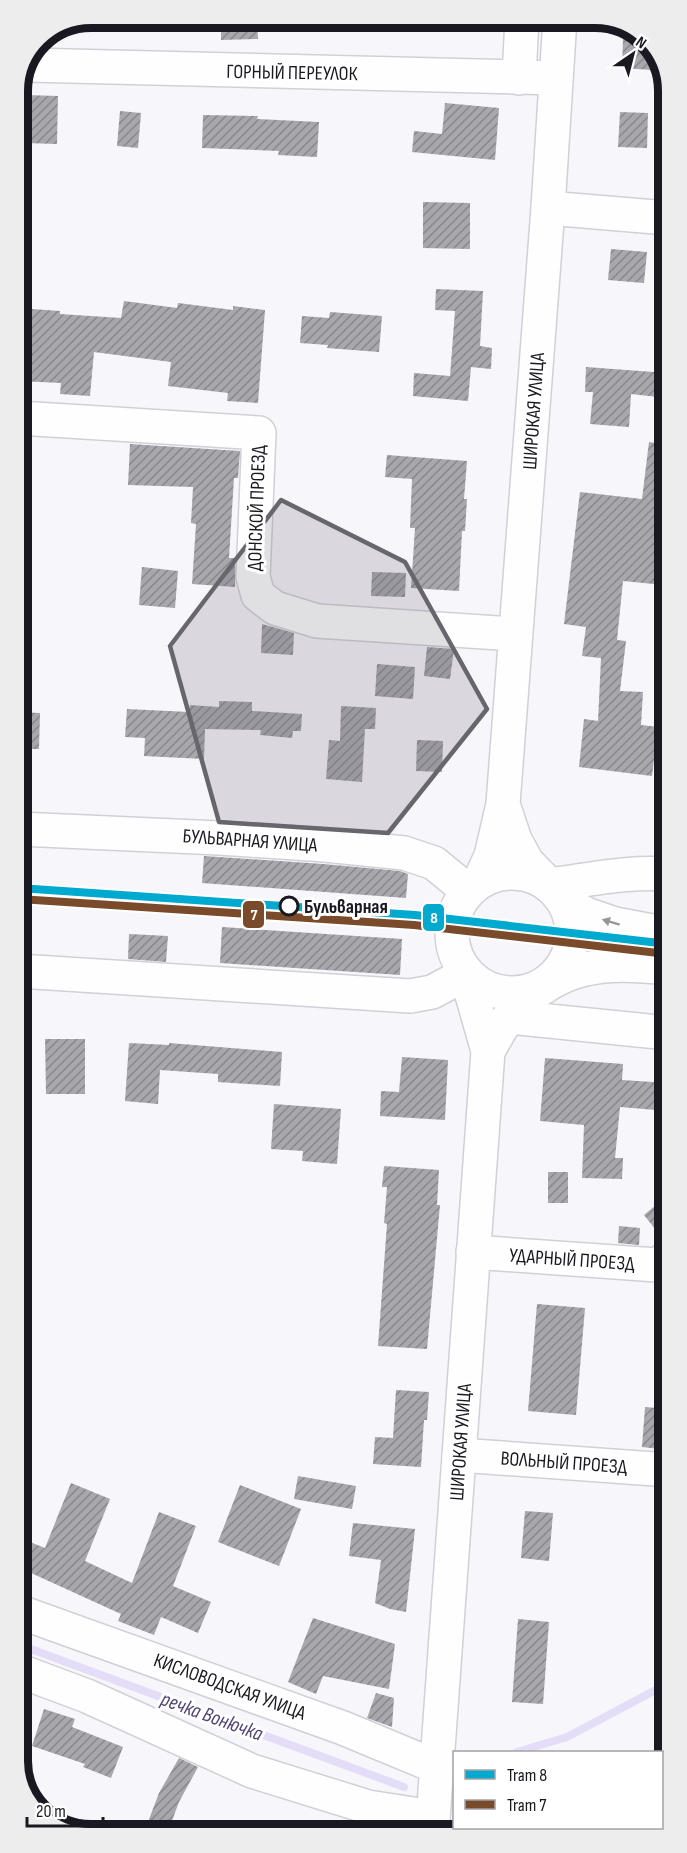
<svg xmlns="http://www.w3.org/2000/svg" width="687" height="1853" viewBox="0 0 687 1853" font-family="'Sofia Sans Condensed',sans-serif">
  <defs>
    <pattern id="building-hatch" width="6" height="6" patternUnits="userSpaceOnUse" patternTransform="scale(1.5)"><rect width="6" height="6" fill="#a8a7ad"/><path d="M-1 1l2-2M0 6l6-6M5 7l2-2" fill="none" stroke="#88878c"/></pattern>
  </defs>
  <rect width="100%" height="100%" fill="#f7f6fb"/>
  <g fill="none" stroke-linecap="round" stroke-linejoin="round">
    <!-- stream -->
    <path stroke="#e3ddf8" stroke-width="8" d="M 20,1645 L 404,1787
      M 517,1752 L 567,1737 L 669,1683"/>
  </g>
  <!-- building -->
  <path fill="url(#building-hatch)" d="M 221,18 L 257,18 L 258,39 L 221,40 Z
    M 623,39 L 646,40 L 653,50 L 652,70 L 622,68 Z
    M 26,95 L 58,96 L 57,144 L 25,143 Z
    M 445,103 L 499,108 L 495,160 L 412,152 L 414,131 L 442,134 Z
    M 120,111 L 141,113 L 138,148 L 117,146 Z
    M 620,112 L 648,113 L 647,148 L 618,147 Z
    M 203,115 L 258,116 L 257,119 L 319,122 L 317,157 L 278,155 L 279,151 L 202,148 Z
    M 423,202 L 470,203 L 470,249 L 423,248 Z
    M 611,249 L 647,252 L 644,283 L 608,280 Z
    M 436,289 L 483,291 L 480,346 L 492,348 L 491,369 L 471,367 L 468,401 L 413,396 L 414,373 L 450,376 L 455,311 L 435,310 Z
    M 124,301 L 177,308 L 178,303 L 233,310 L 233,306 L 265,310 L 258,403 L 227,401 L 228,393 L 168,386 L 171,362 L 94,352 L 90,396 L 60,394 L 61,383 L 19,381 L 18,308 L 60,311 L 60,314 L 121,318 Z
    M 330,312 L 382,316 L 379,352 L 327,348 L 328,345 L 300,343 L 302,316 L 329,318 Z
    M 586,367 L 667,373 L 667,398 L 631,394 L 629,427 L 590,424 L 593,392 L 585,392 Z
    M 649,442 L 667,445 L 667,553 L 664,585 L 623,581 L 617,640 L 626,641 L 620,691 L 643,692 L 641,725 L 658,727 L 652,776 L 579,767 L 584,719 L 598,721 L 601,658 L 582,656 L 586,627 L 564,624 L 580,492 L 642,499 Z
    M 130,444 L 240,451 L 238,478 L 234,478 L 229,558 L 235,558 L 235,587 L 192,584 L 196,524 L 191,523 L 193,487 L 128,485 Z
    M 387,455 L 467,461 L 464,499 L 467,499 L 465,531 L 462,531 L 459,591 L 411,588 L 415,528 L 410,528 L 412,479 L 385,477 Z
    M 142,567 L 178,571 L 175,608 L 139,605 Z
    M 372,572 L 406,573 L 405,597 L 371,596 Z
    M 262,624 L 294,633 L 293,655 L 261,653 Z
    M 427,647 L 454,649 L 450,679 L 424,676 Z
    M 377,664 L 415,667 L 413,699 L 375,696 Z
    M 219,701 L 252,702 L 252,711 L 302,714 L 301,731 L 293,731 L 292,738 L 260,735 L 261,730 L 205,729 L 204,759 L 144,756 L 145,738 L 125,737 L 127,709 L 189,712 L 190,705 L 219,707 Z
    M 341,706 L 376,708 L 375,729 L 365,729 L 362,782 L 326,779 L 329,740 L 340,741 Z
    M 19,712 L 40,713 L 39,749 L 19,749 Z
    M 417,740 L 443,741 L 442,772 L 416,771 Z
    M 204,856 L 323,864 L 400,871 L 408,874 L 406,898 L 202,883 Z
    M 222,927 L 402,939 L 400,975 L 220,963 Z
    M 129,934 L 168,936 L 166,962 L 128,959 Z
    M 45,1039 L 85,1039 L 85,1094 L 46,1094 Z
    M 129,1043 L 169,1045 L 169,1043 L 282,1052 L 280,1086 L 218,1082 L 218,1074 L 160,1070 L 158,1104 L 125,1101 Z
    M 402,1057 L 448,1060 L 445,1120 L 380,1116 L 381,1091 L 399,1092 Z
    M 545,1058 L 623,1064 L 622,1080 L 668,1083 L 668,1111 L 620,1107 L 615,1158 L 623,1158 L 622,1179 L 582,1178 L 584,1125 L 540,1121 Z
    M 274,1104 L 341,1109 L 337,1164 L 302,1161 L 303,1151 L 271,1149 Z
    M 384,1166 L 439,1170 L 437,1205 L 440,1205 L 438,1227 L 427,1349 L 378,1346 L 387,1224 L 384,1223 L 387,1187 L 382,1187 Z
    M 548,1172 L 568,1172 L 568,1203 L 548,1203 Z
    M 668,1195 L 668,1239 L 663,1239 L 644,1215 Z
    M 619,1226 L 640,1228 L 639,1245 L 618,1243 Z
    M 537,1304 L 585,1308 L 576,1415 L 528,1411 Z
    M 396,1390 L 429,1392 L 427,1420 L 424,1420 L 421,1467 L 373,1464 L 375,1437 L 393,1438 Z
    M 645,1407 L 668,1409 L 669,1450 L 642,1447 Z
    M 298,1476 L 356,1486 L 352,1509 L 294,1499 Z
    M 71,1483 L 110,1499 L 85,1561 L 132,1583 L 159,1512 L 196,1526 L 173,1586 L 211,1602 L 198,1633 L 161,1617 L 154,1635 L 118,1621 L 121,1614 L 20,1568 L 20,1538 L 45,1548 Z
    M 240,1485 L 301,1509 L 279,1566 L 218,1542 Z
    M 525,1511 L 553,1513 L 549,1561 L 521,1558 Z
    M 353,1523 L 415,1529 L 406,1612 L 390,1609 L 375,1603 L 381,1560 L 349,1556 Z
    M 313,1618 L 395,1644 L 389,1689 L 323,1676 L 316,1694 L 288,1682 Z
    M 518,1619 L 549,1622 L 543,1704 L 512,1702 Z
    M 376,1693 L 394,1698 L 392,1727 L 367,1718 Z
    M 44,1709 L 75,1719 L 72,1727 L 123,1747 L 111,1778 L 83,1767 L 85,1764 L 32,1746 Z
    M 179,1758 L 198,1767 L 179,1802 L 167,1834 L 143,1835 L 159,1793 Z"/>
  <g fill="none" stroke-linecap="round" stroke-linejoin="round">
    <!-- minor casing -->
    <g stroke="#d2d0d7" stroke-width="36">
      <path id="minor" d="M 28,65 L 556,78
        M 519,78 L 522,18
        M 548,208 L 667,218
        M 19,418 L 259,433 L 253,577 L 258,595 L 275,608 L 317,621 L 515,634
        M 19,829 L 219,838 L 325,845 L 404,853 L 434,863 L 468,891
        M 548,885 C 588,880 627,871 668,874
        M 19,971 L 410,996 L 432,992 L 466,974
        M 509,1017 L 668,1033
        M 473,1252 L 657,1265 L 668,1257
        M 459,1455 L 669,1470
        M 20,1612 L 343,1728 L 437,1767
        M 20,1671 L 87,1696 L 252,1771 L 368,1807 L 433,1817"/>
    </g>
    <!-- major casing -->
    <g stroke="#d2d0d7" stroke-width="36">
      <path id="major" d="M 503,804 L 515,840 L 527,862 L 567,903 L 586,914 L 615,924 L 668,934
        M452 933a60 60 0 1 1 120 0a60 60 0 1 1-120 0Z
        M 479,882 L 491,856 L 503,804 L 548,208 L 560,18
        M 488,1051 C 495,1040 501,1026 510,1016 C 559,964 601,961 668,968
        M 432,1833 L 488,1051 L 466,974"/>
    </g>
    <!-- minor -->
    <use href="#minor" stroke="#fefefe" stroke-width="33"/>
    <!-- major -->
    <use href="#major" stroke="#fefefe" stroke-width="33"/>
    <!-- tram-1 casing -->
    <g stroke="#fff" stroke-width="12">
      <path id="tram-1" d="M 19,888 L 415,915 L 668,944"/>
    </g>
    <!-- tram-2 casing -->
    <g stroke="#fff" stroke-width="12">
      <path id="tram-2" d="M 19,899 L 414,925 L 667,954"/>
    </g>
    <!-- tram-1 -->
    <use href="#tram-1" stroke="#00a9ce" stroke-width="8"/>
    <!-- tram-2 -->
    <use href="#tram-2" stroke="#7a4b2a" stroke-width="8"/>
  </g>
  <!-- one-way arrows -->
  <defs><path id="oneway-solid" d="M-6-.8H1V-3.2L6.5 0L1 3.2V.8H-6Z" transform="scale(1.5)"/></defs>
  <use fill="#97969a" href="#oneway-solid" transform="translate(611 922) rotate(-163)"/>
  <!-- marked area -->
  <path fill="#67666d" fill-opacity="0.2" stroke="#67666d" stroke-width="4.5" stroke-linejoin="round" d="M 281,500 L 405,562 L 487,709 L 388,833 L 219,822 L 170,646 Z"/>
  <!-- markers -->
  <circle fill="#fff" stroke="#1a1820" stroke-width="3" cx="289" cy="906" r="9"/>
  <g text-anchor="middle" stroke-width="6" stroke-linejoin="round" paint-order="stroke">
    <!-- street labels -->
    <g font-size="20" fill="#1a1820" stroke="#fff">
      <text transform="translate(292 72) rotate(1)" y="7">ГОРНЫЙ ПЕРЕУЛОК</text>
      <text transform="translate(533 411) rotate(-86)" y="7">ШИРОКАЯ УЛИЦА</text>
      <text transform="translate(256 508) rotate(-88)" y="7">ДОНСКОЙ ПРОЕЗД</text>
      <text transform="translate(250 840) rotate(4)" y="7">БУЛЬВАРНАЯ УЛИЦА</text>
      <text transform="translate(572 1259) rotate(4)" y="7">УДАРНЫЙ ПРОЕЗД</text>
      <text transform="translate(460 1442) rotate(-86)" y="7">ШИРОКАЯ УЛИЦА</text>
      <text transform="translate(564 1462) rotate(4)" y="7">ВОЛЬНЫЙ ПРОЕЗД</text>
      <text transform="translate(230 1686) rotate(20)" y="7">КИСЛОВОДСКАЯ УЛИЦА</text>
    </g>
    <!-- stop labels -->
    <g font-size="20" font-weight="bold" fill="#1a1820" stroke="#fff" text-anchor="start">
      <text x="304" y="913">Бульварная</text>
    </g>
    <!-- water labels -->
    <g font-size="21" font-style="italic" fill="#544576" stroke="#fff">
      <text transform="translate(212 1716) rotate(20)" y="7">речка Вонючка</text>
    </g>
  </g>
  <!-- crop -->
  <path d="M0 0H687V1853H0ZM91 28H595A63 63 0 0 1 658 91V1761A63 63 0 0 1 595 1824H91A63 63 0 0 1 28 1761V91A63 63 0 0 1 91 28Z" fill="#ededed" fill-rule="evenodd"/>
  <path fill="none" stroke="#1a1820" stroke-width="8" d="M91 28H595A63 63 0 0 1 658 91V1761A63 63 0 0 1 595 1824H91A63 63 0 0 1 28 1761V91A63 63 0 0 1 91 28Z"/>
  <g stroke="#fff" stroke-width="2">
    <rect x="242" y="900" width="23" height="29" rx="6" fill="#7a4b2a"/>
    <rect x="422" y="903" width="23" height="29" rx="6" fill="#00a9ce"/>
  </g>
  <g font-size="16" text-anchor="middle" font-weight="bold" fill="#fff">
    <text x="254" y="920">7</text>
    <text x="434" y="923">8</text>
  </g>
  <!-- legend -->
  <rect x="453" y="1751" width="210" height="78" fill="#ffffff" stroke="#a3a3a6" stroke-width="1.5"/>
  <rect x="465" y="1770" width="30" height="9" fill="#00a9ce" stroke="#a3a3a6" stroke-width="1.5"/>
  <text x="507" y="1781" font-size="18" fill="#1a1820">Tram 8</text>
  <rect x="465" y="1800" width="30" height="9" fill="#7a4b2a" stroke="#a3a3a6" stroke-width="1.5"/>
  <text x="507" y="1811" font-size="18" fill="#1a1820">Tram 7</text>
  <!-- north arrow -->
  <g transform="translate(633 54) rotate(35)" stroke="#ffffff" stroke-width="4.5" paint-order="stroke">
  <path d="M0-4.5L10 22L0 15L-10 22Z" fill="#1a1820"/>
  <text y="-9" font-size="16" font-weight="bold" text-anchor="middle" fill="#1a1820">N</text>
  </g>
  <!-- scale -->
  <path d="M27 1817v9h76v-9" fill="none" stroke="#1a1820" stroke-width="3"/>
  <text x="36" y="1817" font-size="18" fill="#1a1820" stroke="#ffffff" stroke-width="4.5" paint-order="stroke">20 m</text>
</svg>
